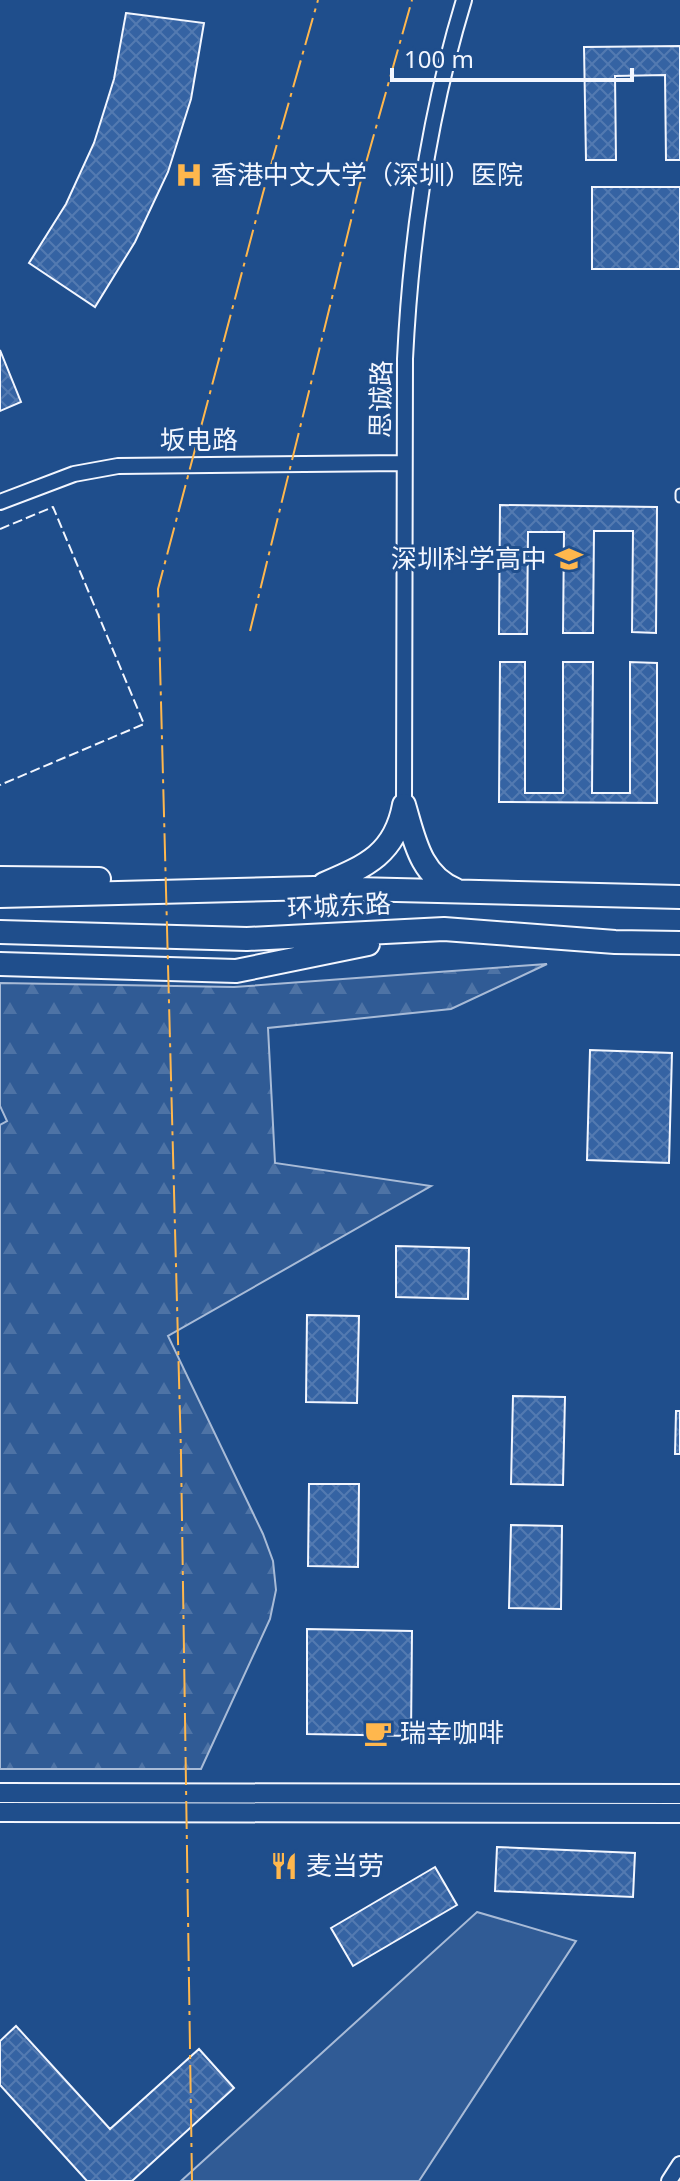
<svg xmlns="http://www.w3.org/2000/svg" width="680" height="2181" viewBox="0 0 680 2181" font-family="'Noto Sans','Noto Sans SC',sans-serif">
  <defs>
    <pattern id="forest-firs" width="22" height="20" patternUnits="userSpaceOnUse" patternTransform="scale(2)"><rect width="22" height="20" fill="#305b95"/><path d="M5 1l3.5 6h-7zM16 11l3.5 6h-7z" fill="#4e73a5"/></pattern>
    <pattern id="building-cross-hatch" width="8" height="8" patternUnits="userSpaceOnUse" patternTransform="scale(2)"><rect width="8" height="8" fill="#3563a3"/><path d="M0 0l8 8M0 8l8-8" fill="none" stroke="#537ab1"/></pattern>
  </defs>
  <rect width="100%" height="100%" fill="#1f4e8c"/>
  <!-- forest -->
  <path fill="url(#forest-firs)" stroke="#a8bbd7" stroke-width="2" d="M 547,964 L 451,1009 L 268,1028 L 275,1163 L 431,1186 L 168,1336 L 263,1534 L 273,1561 L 276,1590 L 270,1619 L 201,1769 L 0,1769 L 0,1125 L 7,1121 L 0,1106 L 0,983 L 234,987 Z"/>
  <!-- pitch -->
  <path fill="#305b95" stroke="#a8bbd7" stroke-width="2" d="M 477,1912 L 576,1941 L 419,2181 L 181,2181 Z"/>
  <!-- building -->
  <path fill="url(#building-cross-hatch)" stroke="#f2f6ff" stroke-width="2" d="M 126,13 L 204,23 L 191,99 L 168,172 L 135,242 L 95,307 L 29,263 L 66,204 L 94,143 L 114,79 Z
    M 680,46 L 680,160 L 666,160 L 665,75 L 615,76 L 616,160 L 586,160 L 584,47 Z
    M 592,187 L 680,187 L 680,269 L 592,269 Z
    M 0,350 L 21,402 L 0,411 Z
    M 500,505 L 657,507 L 656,633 L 632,632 L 633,531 L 594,531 L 593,633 L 563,633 L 564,532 L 528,532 L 527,634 L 499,634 Z
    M 500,662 L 525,662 L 525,793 L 563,793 L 563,662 L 593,662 L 592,793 L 630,793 L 630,662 L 657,663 L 657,803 L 499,802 Z
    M 590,1050 L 672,1053 L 669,1163 L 587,1160 Z
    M 396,1246 L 469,1248 L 468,1299 L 396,1297 Z
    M 307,1315 L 359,1316 L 357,1403 L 306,1402 Z
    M 513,1396 L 565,1397 L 563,1485 L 511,1484 Z
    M 676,1411 L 680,1411 L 680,1454 L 675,1454 Z
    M 309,1484 L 359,1484 L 358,1567 L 308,1566 Z
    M 511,1525 L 562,1526 L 561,1609 L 509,1608 Z
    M 307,1629 L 412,1631 L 411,1736 L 307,1734 Z
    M 497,1847 L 635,1853 L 633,1897 L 495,1891 Z
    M 435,1867 L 457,1905 L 353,1966 L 331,1928 Z
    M 16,2026 L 110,2129 L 199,2049 L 234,2088 L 132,2181 L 87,2181 L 0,2085 L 0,2041 Z"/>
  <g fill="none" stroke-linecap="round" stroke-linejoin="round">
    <!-- service casing -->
    <g stroke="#f2f6ff" stroke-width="11">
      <path id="service" d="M 680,493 L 680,498"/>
    </g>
    <!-- minor casing -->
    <g stroke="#f2f6ff" stroke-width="18">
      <path id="minor" d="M 0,502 L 74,474 L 118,466 L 404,463
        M 404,805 L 405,359 C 411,236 428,118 464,0
        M 669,2181 L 680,2164"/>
    </g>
    <!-- tertiary casing -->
    <g stroke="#f2f6ff" stroke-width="22">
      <path id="tertiary" d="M 0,1793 L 680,1794
        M 0,1812 L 680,1813"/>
    </g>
    <!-- primary casing -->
    <g stroke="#f2f6ff" stroke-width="26">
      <path id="primary" d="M 404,805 C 414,838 420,876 456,890
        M 0,878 L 99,879
        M 324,884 C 366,866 395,854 404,805
        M 0,896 L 314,888 L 680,897
        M 0,932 L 247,939 L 444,929 L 615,942 L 680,943
        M 0,964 L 236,971 L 368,944"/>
    </g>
    <!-- service -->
    <use href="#service" stroke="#1f4e8c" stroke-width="7"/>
    <!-- minor -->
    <use href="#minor" stroke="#1f4e8c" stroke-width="14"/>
    <!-- tertiary -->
    <use href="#tertiary" stroke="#1f4e8c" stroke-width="18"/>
    <!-- primary -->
    <use href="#primary" stroke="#1f4e8c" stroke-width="22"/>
    <!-- fence -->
    <path stroke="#f2f6ff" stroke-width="2" stroke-dasharray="10 4" stroke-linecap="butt" d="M 0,529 L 53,507 L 144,724 L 0,785"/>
    <!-- power -->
    <path stroke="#ffb74d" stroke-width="2" stroke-dasharray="28 6 4 6" stroke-linecap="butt" d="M 250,631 L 360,184 L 412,0
      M 192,2181 L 181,1454 L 158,589 L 263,193 L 318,0"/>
  </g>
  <!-- icons -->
  <defs>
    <g id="hospital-bare" transform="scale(2.16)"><path d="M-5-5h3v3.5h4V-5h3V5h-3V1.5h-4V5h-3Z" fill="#ffb74d" stroke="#1f4e8c" stroke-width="2.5" paint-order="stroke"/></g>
    <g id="school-bare" transform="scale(2.16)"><path d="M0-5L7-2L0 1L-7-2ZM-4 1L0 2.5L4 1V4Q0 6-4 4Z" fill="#ffb74d" stroke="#1f4e8c" stroke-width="2.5" paint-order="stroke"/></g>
    <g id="cafe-bare" transform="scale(2.16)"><path d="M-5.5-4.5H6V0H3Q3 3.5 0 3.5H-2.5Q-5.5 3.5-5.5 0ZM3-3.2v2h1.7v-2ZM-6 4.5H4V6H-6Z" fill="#ffb74d" stroke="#1f4e8c" stroke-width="2.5" paint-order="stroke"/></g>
    <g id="restaurant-bare" transform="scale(2.16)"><path d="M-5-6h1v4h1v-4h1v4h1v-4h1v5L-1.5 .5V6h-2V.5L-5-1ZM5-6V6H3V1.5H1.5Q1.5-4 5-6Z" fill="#ffb74d" stroke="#1f4e8c" stroke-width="2.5" paint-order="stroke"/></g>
  </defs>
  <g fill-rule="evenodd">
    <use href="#hospital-bare" x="189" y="175"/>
    <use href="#school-bare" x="569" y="559"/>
    <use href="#cafe-bare" x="378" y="1733"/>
    <use href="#restaurant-bare" x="284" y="1866"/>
  </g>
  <g text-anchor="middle" stroke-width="6" stroke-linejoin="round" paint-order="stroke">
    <!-- poi labels -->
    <g font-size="26" fill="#f2f6ff" stroke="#1f4e8c" text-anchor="start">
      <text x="211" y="184">香港中文大学（深圳）医院</text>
      <text x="547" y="568" text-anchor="end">深圳科学高中</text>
      <text x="400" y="1742">瑞幸咖啡</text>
      <text x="306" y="1875">麦当劳</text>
    </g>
    <!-- street labels -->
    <g font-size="26" fill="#f2f6ff" stroke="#1f4e8c">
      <text transform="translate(381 399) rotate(-89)" y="9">思诚路</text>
      <text x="199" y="449">坂电路</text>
      <text transform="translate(339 906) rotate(-3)" y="9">环城东路</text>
    </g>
  </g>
  <!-- scale -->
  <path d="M392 68v12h240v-12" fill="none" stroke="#f2f6ff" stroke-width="4"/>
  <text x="404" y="68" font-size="24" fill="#f2f6ff" stroke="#1f4e8c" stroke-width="6" paint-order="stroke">100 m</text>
</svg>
